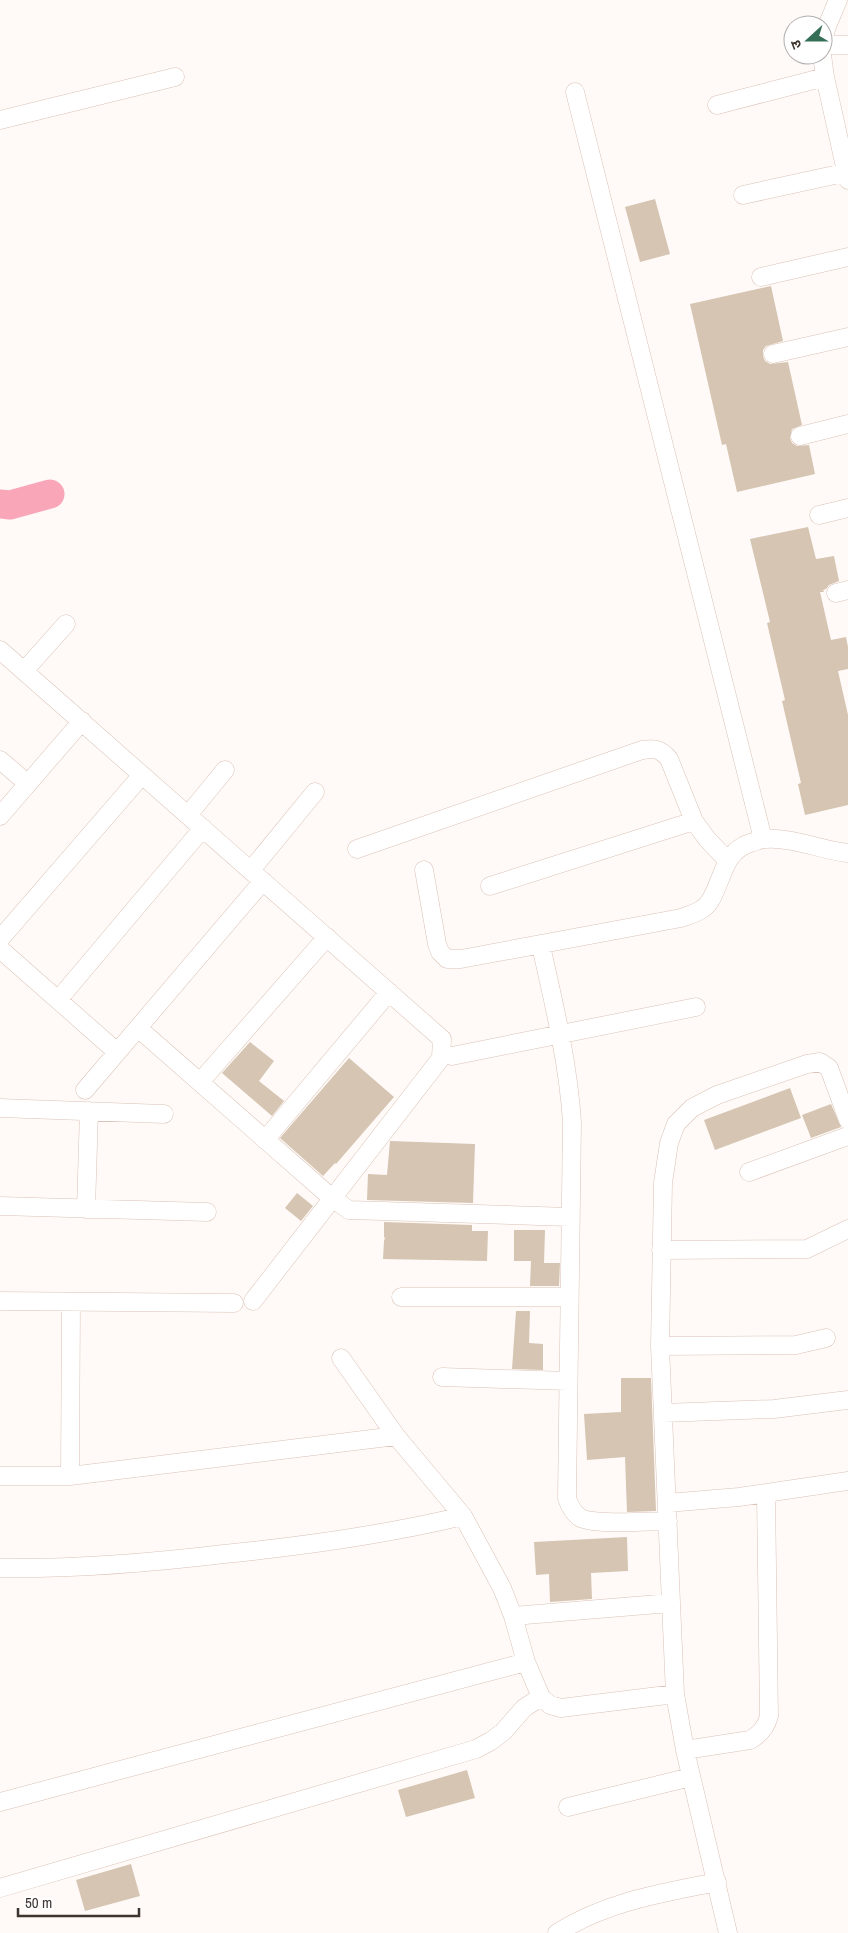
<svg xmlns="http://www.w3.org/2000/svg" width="848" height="1933" viewBox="0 0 848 1933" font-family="'Archivo Narrow','Noto Sans Devanagari',sans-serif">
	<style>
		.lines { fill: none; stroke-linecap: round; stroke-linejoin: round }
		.river { stroke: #faa6b9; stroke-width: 29 }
		.building { fill: #d5c5b2 }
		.minor-casing { stroke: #dac2b6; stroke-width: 19 }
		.minor { stroke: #fff; stroke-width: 18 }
	</style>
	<rect width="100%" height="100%" fill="#fffaf7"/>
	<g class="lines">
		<path class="river" d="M0,504L10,505L50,494"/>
	</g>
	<path class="building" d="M655,199L670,254L640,262L625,207Z
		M771,286L783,341L766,346L763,350V356L765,361L770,364L788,362L802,425L792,429L790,438L792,443L797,446L809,445L815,474L737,492L726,444L722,445L690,304Z
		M808,527L816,559L834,556L839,581L829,585L826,589L823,590L824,592H820L831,640L846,637L848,647V669L838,671L848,715V805L805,815L798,784L801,783L782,701L785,700L767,623L770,622L750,539Z
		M250,1042L274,1061L259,1081L284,1101L272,1116L222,1073Z
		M349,1058L394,1097L336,1164L335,1163L323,1176L280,1138Z
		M790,1088L801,1118L715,1150L704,1120Z
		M831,1104L841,1127L811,1138L802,1115Z
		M390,1141L475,1144L473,1203L367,1200L368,1174L387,1175Z
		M297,1193L313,1206L301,1221L285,1208Z
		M384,1222L472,1225V1231H488L487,1261L383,1259L384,1241L385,1238L384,1237Z
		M514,1230H545L544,1263H560L559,1286H530L531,1261H514Z
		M516,1311H530L529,1343L543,1344V1370L512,1369Z
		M621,1378H651L656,1511L627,1512L625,1457L587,1460L584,1414L621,1412Z
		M627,1537L628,1571L591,1573L592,1599L550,1602L549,1574L536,1575L534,1542Z
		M467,1770L475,1798L406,1817L398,1790Z
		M131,1864L140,1896L85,1911L76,1880Z"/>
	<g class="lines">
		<g class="minor-casing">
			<path id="minor" d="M823,40L827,26L838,0
				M823,45H848
				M822,55L825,77L848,180
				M575,92L763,839
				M717,105L825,77
				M0,120L175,77
				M743,195L848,172
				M761,277L848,257
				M773,354L848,337
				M800,436L848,424
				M819,515L848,508
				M836,593L848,590
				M0,650L442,1039L441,1058L253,1301
				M24,671L66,624
				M0,760L28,784
				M188,815L225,770
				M0,816L82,721
				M357,849L642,750C655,748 661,749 669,759L694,821L707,839L727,860
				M251,870L315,792
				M424,870L437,944L440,952L447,959H461L681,918C692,914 704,911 710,901C723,880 723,852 750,843C755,842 760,839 765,839C793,837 820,850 848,853
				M490,886L694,821
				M0,939L142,775
				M541,946C554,1004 568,1062 572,1122L567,1498C569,1505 573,1512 579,1517C593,1526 649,1521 668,1521
				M0,949L117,1052
				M58,1000L203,828
				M138,1028L333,1199L349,1210L570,1217
				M452,1056L696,1007
				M200,1082L327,937
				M85,1090L263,881
				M0,1108L164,1114
				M265,1140L389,992
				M749,1172L848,1136
				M0,1206L207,1212
				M86,1209L89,1111
				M661,1250L807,1249L848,1229
				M401,1297H569
				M0,1301L234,1303
				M660,1346L796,1345L826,1338
				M442,1377L568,1381
				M663,1413L774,1409L848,1400
				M0,1476H70L396,1436
				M70,1476L71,1302
				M667,1503L739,1497L848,1481
				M0,1568C75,1569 149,1563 224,1554C304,1546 384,1535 463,1516
				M671,1603L660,1346L663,1183L669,1143L676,1124L692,1108L717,1095L807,1064L820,1062L829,1068L848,1120
				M513,1616L671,1603L675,1694L685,1750L728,1933
				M526,1662L541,1697L550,1705L561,1708L675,1694
				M685,1750L750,1740C761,1734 766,1727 769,1716L766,1494
				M0,1802L526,1662L513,1616L502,1588L463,1516L396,1436L341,1358
				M568,1807L691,1777
				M0,1888L476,1749L491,1741L503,1732L524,1708L541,1697
				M557,1933C606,1902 661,1893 717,1882"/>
		</g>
		<use href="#minor" class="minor"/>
	</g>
	<g transform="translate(808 40) rotate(249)"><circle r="24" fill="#ffffff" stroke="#b1aeac"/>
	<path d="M0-4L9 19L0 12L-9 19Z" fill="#366f57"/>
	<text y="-8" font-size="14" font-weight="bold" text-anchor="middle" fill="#3d342f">उ</text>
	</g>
	<path d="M18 1908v8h121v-8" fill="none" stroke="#3d342f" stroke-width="2.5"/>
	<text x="25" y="1908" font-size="15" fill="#3d342f" stroke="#ffffff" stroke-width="4" paint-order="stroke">50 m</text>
</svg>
